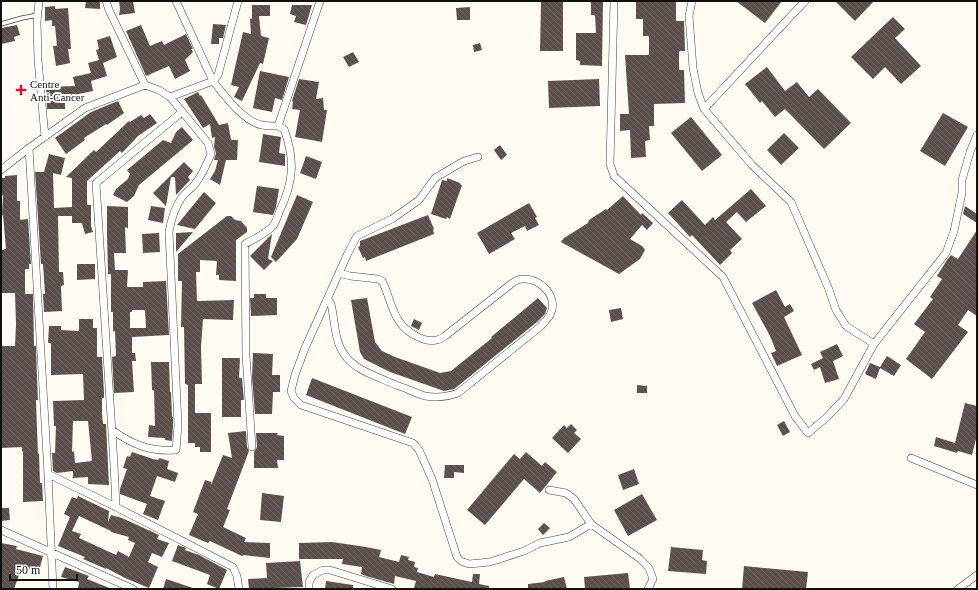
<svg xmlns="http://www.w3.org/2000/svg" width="978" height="590" viewBox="0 0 978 590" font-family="Georgia,serif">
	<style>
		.building { fill: url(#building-back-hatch); fill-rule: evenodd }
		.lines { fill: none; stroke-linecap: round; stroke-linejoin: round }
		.service-casing { stroke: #434343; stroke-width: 5 }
		.minor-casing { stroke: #434343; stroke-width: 8 }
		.service { stroke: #fff; stroke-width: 3.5 }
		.minor { stroke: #fff; stroke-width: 7 }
		.poi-dot { fill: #d11633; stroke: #fff; stroke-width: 1.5 }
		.labels { text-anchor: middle; stroke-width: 4; stroke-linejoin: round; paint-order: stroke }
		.poi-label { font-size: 11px; fill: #101010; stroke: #fff; text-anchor: start }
	</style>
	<defs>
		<pattern id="building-back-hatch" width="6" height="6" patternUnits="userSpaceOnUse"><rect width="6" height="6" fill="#5a4f4b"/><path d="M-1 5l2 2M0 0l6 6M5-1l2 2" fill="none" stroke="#6d6461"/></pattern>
	</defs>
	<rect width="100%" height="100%" fill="#fffbf3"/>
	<path class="building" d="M86,1H100V9L85,8Z
		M119,1H133L135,13L119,15L120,9Z
		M543,1H563V51H540L541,2Z
		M591,1H603L602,66L580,65V61L576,60V33H596L595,15H591Z
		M636,1H670V2H676V21H684L685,51H679V70H684L685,103L654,104V126H649L650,140L645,141L646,157L631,158L630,130L620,131V114H629L625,55H649V36H643V19H636Z
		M736,1H782L765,23Z
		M835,1H874L855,21Z
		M252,5H270V16H259L261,36L269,38L263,64L260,63L242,101L234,97L239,87L231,85L243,32L251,34L250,19H252Z
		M292,5H312L306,25L294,22L296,16L290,14Z
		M55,6V9L68,8L71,49H68L70,63L56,66L53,46H57L55,26H52V20L45,21V7Z
		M470,7V20H457L456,8Z
		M893,17L905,29L895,38L921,66L901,84L885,67L873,79L851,57Z
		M213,24L226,25L223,38H219V44H211Z
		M17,25L20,35L14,37L15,41L1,44V28Z
		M141,25L150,46L162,41L164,45L186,34L193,49H191L193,52L185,60L190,71L175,79L169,66L146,76L126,31Z
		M110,36L117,57L103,63L107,76L91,81L93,91L74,95V101L65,102V109H47L46,87L75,86L73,77L91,73L88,63L99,60L96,50L99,49L97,40Z
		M480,43L482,50L474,52L473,45Z
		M353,52L359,62L349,67L343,57Z
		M767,67L785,91L797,82L809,97L818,89L851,123L824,149L785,109L775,117L762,101L760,103L745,84Z
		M260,71L289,77L282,100L275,98L272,112L253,108Z
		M299,79L319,82L316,99L323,98L324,110H327L322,142L295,137L300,110L292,109L293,102L292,101Z
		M599,79L600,106L549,108L548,81Z
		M198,92L200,96L201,95L219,125L228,123L231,140H238L237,160H226L220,185L210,179L215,171L218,160H214L216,153L214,147L215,137L212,138L210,124L203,128L184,99Z
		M118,101L124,113L107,125L106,124L84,138L85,140L66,154L55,138L91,112Z
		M943,113L968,127L945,166L920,151Z
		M150,114L157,123L138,136L122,153L120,151L87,181V205H91V226L93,232L85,234L82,223H72V216H58L59,272H63L64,285L61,286L62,311L44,312L43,294H45L43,264H41L35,172H44L49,154L65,158L61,175L53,173L54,208L72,207V178L66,177L94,150L96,152L129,121L130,122L141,115L144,118Z
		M691,117L722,155L702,171L671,133Z
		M182,127L193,140L139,185L134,196L127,202L113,195L116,189L128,179L130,174L127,170L163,140L171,143L176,132Z
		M784,133L799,148L781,165L767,150Z
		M263,134L281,137L279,153L285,154V166L259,162Z
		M500,145L507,155L501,160L494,150Z
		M306,156L322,162L316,179L300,173Z
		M184,162L193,171L188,177L190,180L176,195L175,177H171L166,206L153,193Z
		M17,175V201H20V220L28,219L31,264H29V269H25V294H33L34,346H36L37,378L38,400H36L37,429L38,454H39L40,483H42L43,501L23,502V451H22V447L1,448V346H15L16,324L15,293H2L1,250L6,249L3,215H2L3,195H1V178H5V176Z
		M447,178L460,183V184L462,185L450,219L447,217L446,219L431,214L442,180L447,181Z
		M257,186L279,189L276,207L273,215L253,212Z
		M751,189L766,206L746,222L737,212L726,222L742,239L730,250L732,253L720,265L692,235L690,237L668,213L682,200L705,225L713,217L715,220Z
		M204,192L216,203L195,229L177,225Z
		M297,195L313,202L297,239L276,262L271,257Z
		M623,196L641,215L642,213L653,223L647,230L642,225L630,239L642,246L645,250L640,259L619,274L561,242L564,238L588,223L589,220L606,209L607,210Z
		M529,203L537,217L535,218L539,225L527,231L525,226L511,233L515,239L489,254L477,233Z
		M107,206L128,207V228L125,227L126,253H114L115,270H128L127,287H143V282L166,281L169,335L132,337V353H135L136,361H132L134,392L114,393L112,357L116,356L115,331H113V312H111V274H108L107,234ZM132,310H145L146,328H130V312H132Z
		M151,206L165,208L163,223L148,220Z
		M965,206L977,214V223L963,214Z
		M428,215L434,229L433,230L434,234L366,261L365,257L363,258L358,247L360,246V241Z
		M227,216H231L235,220L241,221L247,228V232L236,240V281L219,280V275H216L217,261L200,260V272H196L197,301L234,300L233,320L203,319L201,347L202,384H195V413H211V452H200V447H195V443H188V385L185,384L184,327H181L182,281H178V254Z
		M977,230V316L968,310L958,325L968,332L932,379L906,359L925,332L914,324L933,299L930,297L942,279L937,276L947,260L951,255L958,259Z
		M193,232L176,252V233Z
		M159,233L160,252L143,253L142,234Z
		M272,234L268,259L273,261L264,270L250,256Z
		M77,264H95V279L77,280Z
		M776,290L785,307L790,304L794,311L784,317L802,355L777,366L771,353L776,351L770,336L752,303Z
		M254,294H266V298H277V315L251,316L250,298H254Z
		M367,298L375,342L382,351L395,357L440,373L451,371L492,338L491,337L538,298L547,308L545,314L537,322L469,377L454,389L444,391L390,372L364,359L360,352L351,300Z
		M621,308L623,319L611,322L609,310Z
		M79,319H93V328H97V357H102L104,393V398H102V414L103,424H106L109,485L88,484V477L73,478V471L57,473L53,471L52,453H55L56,426H54L53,401L84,400L83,374L51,375V343H48L49,326H61V330L79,331ZM73,421H88L92,461L75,463L74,451L72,452Z
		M414,319L422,323L419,330L411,326Z
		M837,344L843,356L833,361L839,379L825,383L820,367L814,370L811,364L823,358L820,352Z
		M253,353L273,354L272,375H280V392H273L272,414H255L252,378Z
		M887,356L901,365L894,376L880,368L876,379L865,374L870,363L880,367Z
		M222,358H240L239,378H242L244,400H241V417H222Z
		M151,362H169L170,392H171L172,417H173V425L172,441L165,440V438L148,437L149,425L155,426L154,390H152Z
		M312,378L412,417L405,434L306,395Z
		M637,385L647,386V393H637Z
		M965,403L977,406V435L972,455L958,451L957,453L934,446L936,437L955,443Z
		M784,421L790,432L783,436L777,425Z
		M571,424L577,430L574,433L581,439L568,453L552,438L564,425L567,428Z
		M246,431L247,447L249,451L227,509L230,510L223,527L246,538L244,542L270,543V558L243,555L242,556L210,541L208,543L189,535L198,514L193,512L205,480L211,482V485L223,455L232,458L228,433Z
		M256,433H277V435L284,436V460H277L278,468H254V452L257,447Z
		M132,452L153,459L158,460L159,458L169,461L167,469L178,473L175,482L157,476L150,496L165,501L158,520L143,514L147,504L120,494V489L127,469L123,468L127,456L130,457Z
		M526,452L542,466L545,462L557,472L540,493L524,479L485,525L467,510L514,454L520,459Z
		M445,465H464V473L454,472V478H444Z
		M634,469L639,484L623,490L618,475Z
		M262,493L284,496L281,522L260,520Z
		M642,494L657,520L628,536L614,510Z
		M78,496L109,511L108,522L111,515L122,518L159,535L157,539L169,543L162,557L152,553L148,562L158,567L149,588L125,578L106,568V569L83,559L85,557L58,546L70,517L64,514L72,497L77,499ZM79,516L111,531V532L129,537L128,540L135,543L129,557L118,551L116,555L79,538L81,534L72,531Z
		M1,508H9L10,520L1,521Z
		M544,523L550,528L543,535L538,529Z
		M332,542L366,547L381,550L379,557L399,562L401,555L409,557L408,560L415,562L414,567L418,568L417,572L434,577L435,574L472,582L473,574H480L479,584L489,586V589H419L414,588L416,581L395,576L394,584L366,576L361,574L362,567L342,564L343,559H299V543Z
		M1,543L17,546L16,549L43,556L39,571L22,567L14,589H1Z
		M178,545L186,548L185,550L199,555L227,570L219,589L207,584L210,575L172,561Z
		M671,547L703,550L702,560L707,561L706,574L668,571Z
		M300,561L303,587L249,589L248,579L267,578L266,563Z
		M744,566L808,572L806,589H742Z
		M65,567L89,576L87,579L112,589H78L79,582L61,577Z
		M628,573L630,589H585L584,577Z
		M564,577L567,589H528V584L545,582V581Z
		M166,579L193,588V589H163Z
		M326,581L353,585V589H325Z"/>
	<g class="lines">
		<g class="service-casing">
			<path id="service" d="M1,24L22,18L38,15"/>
		</g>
		<g class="minor-casing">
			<path id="minor" d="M39,1L37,22L38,60L45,137
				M106,1L109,10L145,85L159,90L170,97L208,143L211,154C207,164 202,175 195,184C191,189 186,192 182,197C175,207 171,220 169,232L178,425L176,450C151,452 133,445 112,430
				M238,1L218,75L213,81C224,95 244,122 262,125C267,126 273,126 278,126
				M614,1L610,164L614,176L723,277L795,416L808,433L826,418L844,399L874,344
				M692,1L689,16L693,68L698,93L704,109L752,165L791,202L828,287L836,310L846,326L874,344L946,253L954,231L962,193V180L970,152L977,135
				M170,97L213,81L176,1
				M704,109L805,1
				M29,148L48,474L53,589
				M478,157L464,161L435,178L419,200L392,219L357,236L348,253L305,348L295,375L291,391L294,398L301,405L413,443L419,450L432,479L457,557L461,561L469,564L490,562L524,551L540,543L569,537L591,524
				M1,170L29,148L85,108L145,85
				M327,299L331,304C335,320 334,340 344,354C355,371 379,377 396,385C406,388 415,393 425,396C437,398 447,397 458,393L541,326C544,322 549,318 551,313C558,296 540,278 523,279C519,279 515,281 511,284L445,336C442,338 439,340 436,340C424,343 406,332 399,321C391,310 389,294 382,281L378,279L350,276L339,273
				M252,447L246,355L245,244C254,239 265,234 272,227C276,223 278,215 280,210C294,181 295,159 284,129L278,126L320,1
				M911,458L977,485
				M48,474L116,507L233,567L237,576L239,589
				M549,490L566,493L574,499L591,524L639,558L649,568L653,579L648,589
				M116,507L114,464L96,183L182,112
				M1,530L133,589
				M309,589V582L313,575L323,570H330L392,589
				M958,589L977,575"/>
		</g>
		<use href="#service" class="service"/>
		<use href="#minor" class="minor"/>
	</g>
	<path class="poi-dot" d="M19 84h4v4h4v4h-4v4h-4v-4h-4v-4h4z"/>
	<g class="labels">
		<g class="poi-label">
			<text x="30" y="88">Centre<tspan x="30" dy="13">Anti-Cancer</tspan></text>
		</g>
	</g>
	<rect width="978" height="590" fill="none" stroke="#101010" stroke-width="4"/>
	<path d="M10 574v6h67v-6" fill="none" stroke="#101010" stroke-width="2"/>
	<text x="16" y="574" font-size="12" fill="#101010" stroke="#ffffff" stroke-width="3" paint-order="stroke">50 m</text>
</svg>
